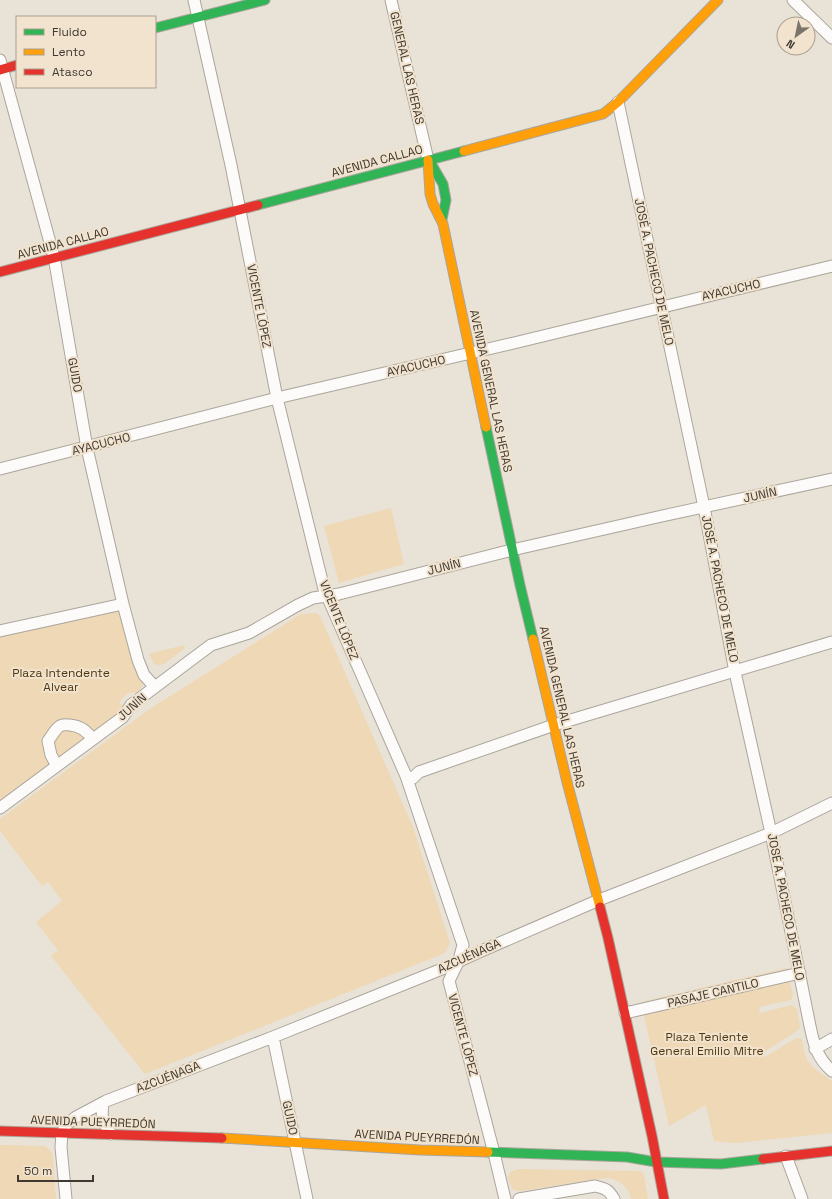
<svg xmlns="http://www.w3.org/2000/svg" width="832" height="1199" viewBox="0 0 832 1199" font-family="'Space Grotesk',sans-serif">
	<style>
		.green { fill: #eed8b5 }
		.lines { fill: none; stroke-linecap: round; stroke-linejoin: round }
		.street-casing { stroke: #aaa59c; stroke-width: 13 }
		.fast-casing { stroke: #aaa59c; stroke-width: 11 }
		.slow-casing { stroke: #aaa59c; stroke-width: 11 }
		.jam-casing { stroke: #aaa59c; stroke-width: 11 }
		.street { stroke: #fcfbf9; stroke-width: 11 }
		.fast { stroke: #30b455; stroke-width: 9 }
		.slow { stroke: #ff9f0a; stroke-width: 9 }
		.jam { stroke: #e5322d; stroke-width: 9 }
		.labels { text-anchor: middle; stroke-width: 4; stroke-linejoin: round; paint-order: stroke }
		.street-label { font-size: 12px; fill: #3f3931; stroke: #f1e3ce }
		.park-label { font-size: 12px; fill: #4e3810; stroke: #f1e3ce }
	</style>
	<rect width="100%" height="100%" fill="#e9e2d6"/>
	<path class="green" d="M391,508L404,564L339,583L324,526Z
		M120,605L144,681L141,688L138,691L132,693H128L119,702L127,711L0,808V631Z
		M316,613L320,616L413,827L450,943L445,953L145,1074L51,956L58,950L36,922L62,901L48,882L42,886L0,831V819L154,706L301,614Z
		M184,645L185,648L164,664L157,665L154,664L149,654Z
		M787,968L793,995L791,1000L759,1007L760,1013L792,1005L797,1009L800,1027L797,1031L762,1053L765,1057L796,1038L802,1039C803,1046 804,1054 808,1061C813,1069 824,1075 832,1081V1133L736,1143L714,1141L706,1105L669,1126L641,1002Z
		M0,1145L45,1146C50,1150 52,1152 53,1158L56,1199H0Z
		M517,1169L638,1171L643,1173L644,1175L648,1199H631C629,1186 617,1178 606,1178L521,1191C511,1191 510,1185 508,1177L511,1172Z"/>
	<g class="lines">
		<g class="street-casing">
			<path id="street" d="M194,0L231,165L277,398L324,589L406,776L463,945L459,960L449,981L494,1153L505,1199
				M391,0L428,160
				M793,0L832,38
				M0,60L54,257L87,448L123,604L138,660L144,675L155,687
				M618,102L704,507L735,672L771,833L810,1026C814,1045 817,1058 832,1071
				M0,469L277,398L518,342L832,266
				M0,631L123,604
				M57,766L51,755L48,741C52,736 55,729 60,726C63,724 66,725 70,725C81,726 86,731 93,739
				M406,776L413,778L419,772L554,725L832,642
				M0,808L123,717L131,705L211,645L249,633L298,605L313,598L339,594L512,550L662,516L832,479
				M625,1013L800,973
				M273,1037L307,1199
				M815,1049L832,1039
				M103,1103C101,1119 102,1121 111,1134
				M786,1156L802,1199
				M66,1199L61,1147L62,1133L66,1125L76,1117L106,1101L273,1037L442,969L479,952L599,900L771,833L832,803
				M519,1199L595,1186C606,1189 608,1189 614,1199"/>
		</g>
		<g class="fast-casing">
			<path id="fast" d="M155,28L265,0
				M429,160L443,184L446,200L442,219
				M258,205L464,151
				M486,427L520,585L533,639
				M488,1152L627,1157L656,1162L721,1164L763,1159"/>
		</g>
		<g class="slow-casing">
			<path id="slow" d="M464,151L603,114L618,102L718,0
				M428,160L430,194L433,204L443,224L486,427
				M533,639L567,782L600,907
				M222,1138L420,1150L488,1152"/>
		</g>
		<g class="jam-casing">
			<path id="jam" d="M0,70L17,65
				M0,272L258,205
				M600,907L608,938L652,1136L664,1199
				M0,1131L222,1138
				M763,1159L832,1151"/>
		</g>
		<use href="#street" class="street"/>
		<use href="#fast" class="fast"/>
		<use href="#slow" class="slow"/>
		<use href="#jam" class="jam"/>
	</g>
	<g class="labels">
		<g class="street-label">
			<text transform="translate(407 68) rotate(77)" y="4">GENERAL LAS HERAS</text>
			<text transform="translate(377 161) rotate(-15)" y="4">AVENIDA CALLAO</text>
			<text transform="translate(63 243) rotate(-15)" y="4">AVENIDA CALLAO</text>
			<text transform="translate(654 272) rotate(78)" y="4">JOSÉ A. PACHECO DE MELO</text>
			<text transform="translate(731 290) rotate(-13)" y="4">AYACUCHO</text>
			<text transform="translate(259 306) rotate(79)" y="4">VICENTE LÓPEZ</text>
			<text transform="translate(416 366) rotate(-13)" y="4">AYACUCHO</text>
			<text transform="translate(75 375) rotate(80)" y="4">GUIDO</text>
			<text transform="translate(491 391) rotate(78)" y="4">AVENIDA GENERAL LAS HERAS</text>
			<text transform="translate(101 444) rotate(-14)" y="4">AYACUCHO</text>
			<text transform="translate(760 495) rotate(-12)" y="4">JUNÍN</text>
			<text transform="translate(444 567) rotate(-14)" y="4">JUNÍN</text>
			<text transform="translate(720 589) rotate(79)" y="4">JOSÉ A. PACHECO DE MELO</text>
			<text transform="translate(339 620) rotate(68)" y="4">VICENTE LÓPEZ</text>
			<text transform="translate(132 707) rotate(-42)" y="4">JUNÍN</text>
			<text transform="translate(562 707) rotate(77)" y="4">AVENIDA GENERAL LAS HERAS</text>
			<text transform="translate(786 907) rotate(79)" y="4">JOSÉ A. PACHECO DE MELO</text>
			<text transform="translate(469 956) rotate(-24)" y="4">AZCUÉNAGA</text>
			<text transform="translate(713 993) rotate(-13)" y="4">PASAJE CANTILO</text>
			<text transform="translate(463 1035) rotate(75)" y="4">VICENTE LÓPEZ</text>
			<text transform="translate(168 1077) rotate(-21)" y="4">AZCUÉNAGA</text>
			<text transform="translate(290 1118) rotate(78)" y="4">GUIDO</text>
			<text transform="translate(93 1122) rotate(2)" y="4">AVENIDA PUEYRREDÓN</text>
			<text transform="translate(417 1137) rotate(3)" y="4">AVENIDA PUEYRREDÓN</text>
		</g>
		<g class="park-label">
			<text x="61" y="677">Plaza Intendente<tspan x="61" dy="14">Alvear</tspan></text>
			<text x="707" y="1041">Plaza Teniente<tspan x="707" dy="14">General Emilio Mitre</tspan></text>
		</g>
	</g>
	<rect x="16" y="16" width="140" height="72" fill="#f1e3ce" stroke="#aa9f8f"/>
	<rect x="24" y="29" width="20" height="6" fill="#30b455" stroke="#aa9f8f"/>
	<text x="52" y="36" font-size="12" fill="#3f3931">Fluido</text>
	<rect x="24" y="49" width="20" height="6" fill="#ff9f0a" stroke="#aa9f8f"/>
	<text x="52" y="56" font-size="12" fill="#3f3931">Lento</text>
	<rect x="24" y="69" width="20" height="6" fill="#e5322d" stroke="#aa9f8f"/>
	<text x="52" y="76" font-size="12" fill="#3f3931">Atasco</text>
	<g transform="translate(796 36) rotate(213)"><circle r="19" fill="#f1e3ce" stroke="#aa9f8f"/>
	<path d="M0-3L7 15L0 10L-7 15Z" fill="#7a746b"/>
	<text y="-6" font-size="11" font-weight="bold" text-anchor="middle" fill="#3f3931">N</text>
	</g>
	<path d="M18 1175v6h75v-6" fill="none" stroke="#3f3931" stroke-width="2"/>
	<text x="24" y="1175" font-size="12" fill="#3f3931" stroke="#f1e3ce" stroke-width="3" paint-order="stroke">50 m</text>
</svg>
